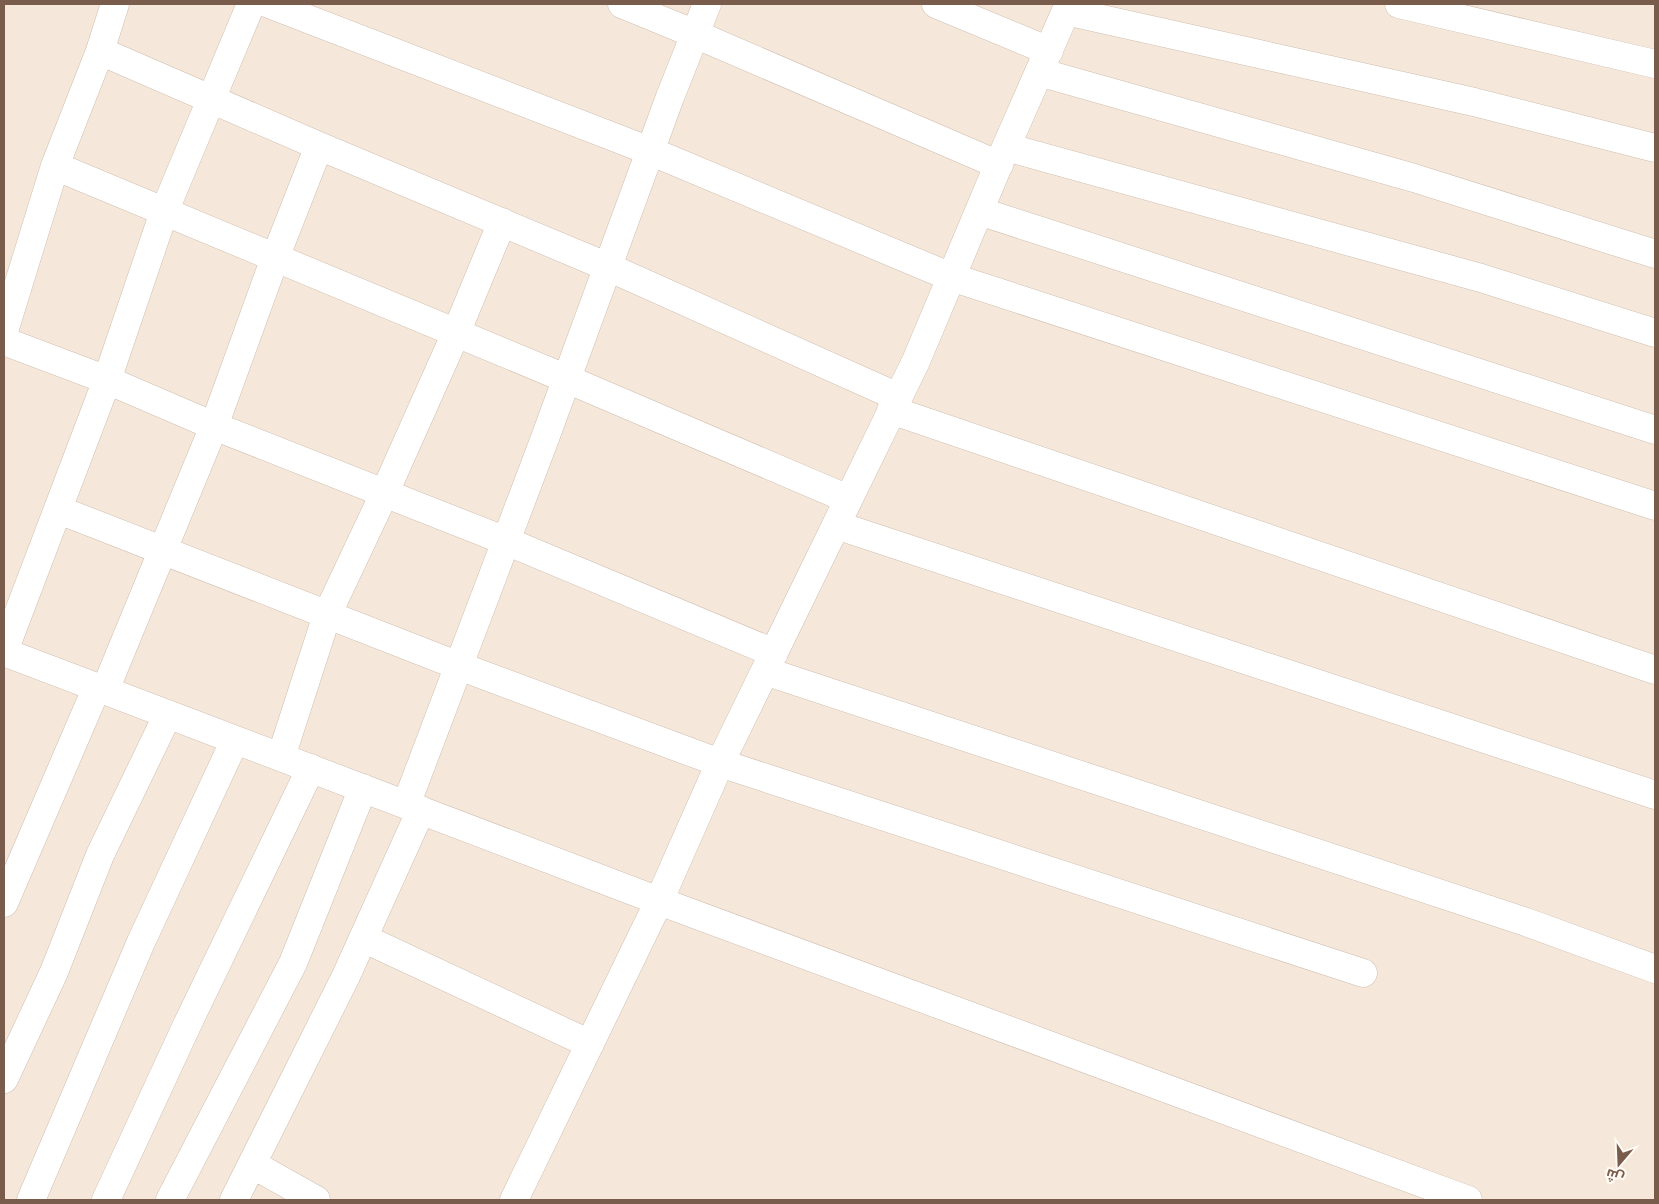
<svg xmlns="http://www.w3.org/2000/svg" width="1659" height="1204" viewBox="0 0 1659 1204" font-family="Ubuntu,Cairo,sans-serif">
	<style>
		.residential { fill: #f5e8da }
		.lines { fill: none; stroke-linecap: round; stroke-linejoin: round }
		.minor-casing { stroke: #d1beb0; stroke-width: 29 }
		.minor { stroke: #fff; stroke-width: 28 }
	</style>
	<rect width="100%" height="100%" fill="#fdf6ec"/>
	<path class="residential" d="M4,4H1655V1200H4Z"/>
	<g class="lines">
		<g class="minor-casing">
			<path id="minor" d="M269,4L650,151L951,277L1655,506
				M622,4L695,34L999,165
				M936,4L1049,51
				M1399,4L1655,64
				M1066,11L1474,102L1655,148
				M100,51L319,146L608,267L898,397
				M1039,72L1414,178L1655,254
				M1006,147L1481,278L1655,333
				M55,166L567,379L848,499
				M979,211L1655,430
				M4,331L55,166L100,51L115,4
				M4,341L107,380L214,426L506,541L774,653
				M891,410L1655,670
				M59,510L459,666L720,763L1363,973
				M836,525L1655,795
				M4,651L107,380L164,212L251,4
				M4,652L659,901L1468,1200
				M765,671L1526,922L1655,969
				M105,690L214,426L275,258L319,146
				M281,757L327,615L385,492L456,333L502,222
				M406,805L545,438L670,97L707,4
				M4,903L97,687
				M363,938L590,1044
				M4,1079L54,972L100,855L168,714
				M252,1164L316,1200
				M31,1200L141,942L235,740
				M106,1200L187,1025L311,768
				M170,1200L293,963L363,788
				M234,1200L346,976L421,810
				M514,1200L659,901L720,763L916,361L1006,147L1069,4"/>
		</g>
		<use href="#minor" class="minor"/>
	</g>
	<rect width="1659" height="1204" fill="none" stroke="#7a5c4d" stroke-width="10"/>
	<g transform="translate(1619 1164) rotate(199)" stroke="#fffaf3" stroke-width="4" paint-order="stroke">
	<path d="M0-4L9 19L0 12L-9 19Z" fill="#7a5c4d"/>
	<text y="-8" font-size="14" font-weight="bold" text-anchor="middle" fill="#7a5c4d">ش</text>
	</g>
</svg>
